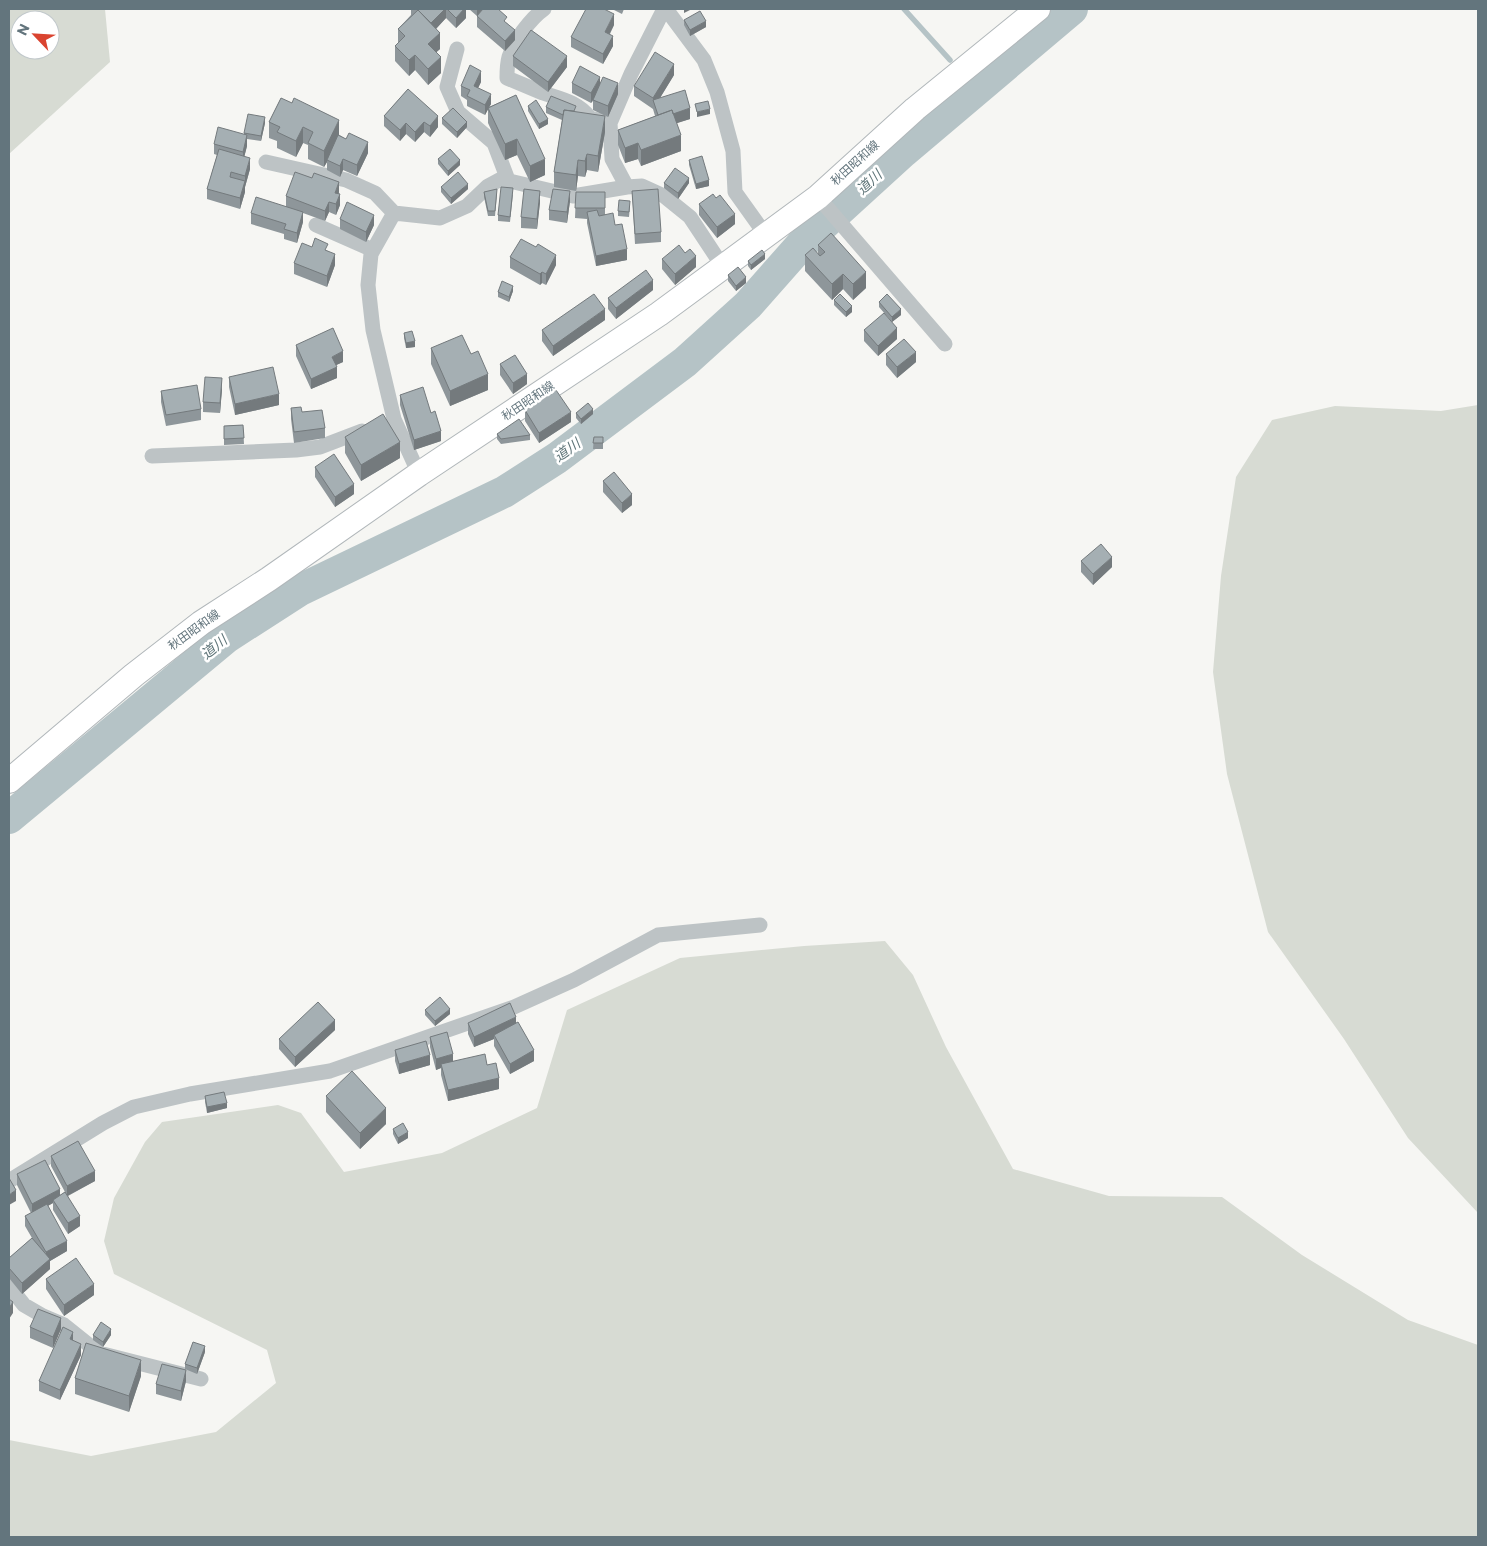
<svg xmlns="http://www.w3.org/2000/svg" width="1487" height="1546" viewBox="0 0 1487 1546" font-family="Commissioner,'Noto Sans JP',sans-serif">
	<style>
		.green { fill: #d7dbd3; fill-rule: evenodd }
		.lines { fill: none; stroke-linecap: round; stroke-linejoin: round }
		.stream { stroke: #b5c3c6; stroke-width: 5.5 }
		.river { stroke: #b5c3c6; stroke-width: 32 }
		.primary-casing { stroke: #b1b7ba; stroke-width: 26 }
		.minor { stroke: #bdc3c5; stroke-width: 15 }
		.primary { stroke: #fff; stroke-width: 24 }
		.wall { fill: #8e969a }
		.shaded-wall { fill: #747a7d }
		.building { fill: #a5afb3; stroke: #747a7d }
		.labels { text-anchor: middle; stroke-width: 5; stroke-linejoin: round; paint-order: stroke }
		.street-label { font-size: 12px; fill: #63757d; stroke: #fff }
		.water-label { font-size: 14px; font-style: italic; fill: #5e7478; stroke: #fff }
	</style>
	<rect width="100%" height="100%" fill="#f6f6f3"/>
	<path class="green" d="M9,9H105L110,62L9,154ZM20,20H50V50H20Z
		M1478,405V1213L1408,1138L1344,1039L1268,932L1227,774L1213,672L1221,576L1236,477L1272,420L1335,406L1441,411Z
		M885,941L913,975L946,1047L1013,1169L1109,1196L1222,1197L1302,1255L1408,1320L1478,1345V1537H9V1440L91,1456L216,1432L276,1383L267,1350L114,1274L104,1241L114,1198L145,1142L162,1122L278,1105L301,1113L344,1172L442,1153L537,1108L567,1010L680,958L804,946Z"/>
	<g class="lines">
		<path class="stream" d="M904,9L950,60
			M969,86L974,93"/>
		<path class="river" d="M9,818L227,637L300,590L504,492L557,458L685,362L748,305L801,245L903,152L1072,9"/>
		<g class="primary-casing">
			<path id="primary" d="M9,781L134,675L201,623L269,579L419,474L659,314L818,197L915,109L1038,9"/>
		</g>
		<path class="minor" d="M544,9C530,19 514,41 509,57C507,64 507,71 507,78C519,83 531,88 543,93C561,99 578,102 590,118L610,123
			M666,9L704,60L717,92L733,151L735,192L765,234
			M457,49L447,87L458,112L494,143L508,180
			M266,162L346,180L375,193L394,213
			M627,187L612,159L610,123L631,74L664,9
			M818,197L945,344
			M316,225L373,250
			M152,456L296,450L320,447L362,431
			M419,474L394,419L373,330L368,285L371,254L394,213L440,218L467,206L488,186L501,179L573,196L627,187L642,186L664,196L690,217L723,267
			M9,1181L103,1123L134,1107L190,1094L330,1071L514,1007L574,980L658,935L760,925
			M9,1286L24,1305L43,1316L64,1325L99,1353L201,1379"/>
		<use href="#primary" class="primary"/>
	</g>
	<path class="wall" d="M411,9H466V18L456,28L446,18L436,29L440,49L436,52L441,73L428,85L415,70L409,76L395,61V46L398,43V29L411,15Z
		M469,9H483L477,16Z
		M612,9H624L622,14Z
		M477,16L507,23L515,40L505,51L477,27Z
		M684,20L706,27L690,36L684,25Z
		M614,25L610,34L613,46L603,64L571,47V37Z
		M513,56L567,67L548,92L513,66Z
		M674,75L660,98L690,119L676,123L681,151L641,166L638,159L625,163L618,145V130L655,116L653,109L634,96V86Z
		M481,82L478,88L491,104L489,107L516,95L545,175L530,182L517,155L505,160L488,123V109L485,115L467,106V100L461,96V86Z
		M572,83L618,94L608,117L593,110V101L591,103L572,93Z
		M408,89L438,127L430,137L424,132L415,142L406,134L400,141L384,126V116Z
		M281,98L368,153L357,176L343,170L340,177L327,170V162L324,167L308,159V145L303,143L296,157L277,148V141L269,138V122Z
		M528,106L548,124L539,129L528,111Z
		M546,107L576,112L605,132L598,172L587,170L585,177L578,176L576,191L554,187V172L562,120L546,113Z
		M442,118L467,127L457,138L442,124Z
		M265,123L261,141L247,139V146L244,157L250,169L245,187V192L240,209L207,199V189L217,155L214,154V144L244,134V133Z
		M438,159L460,165L448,176L438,164Z
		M689,160L709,186L696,189L689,165Z
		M664,183H689L678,199L664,188Z
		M441,187L468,189L451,204L441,192Z
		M632,191L661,232V242L635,244Z
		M339,192L340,205L336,215L329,212L325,221L303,213V222L297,243L284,239V234L251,224V213L286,206V196Z
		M484,192L497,194L495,216H488L484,197Z
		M576,192H605V215L615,225L627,260L596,266L587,223V219L575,218Z
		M513,194L510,222L498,221V215Z
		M716,198L735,224L717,238L699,215V204Z
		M570,201L567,223L549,220V210Z
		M540,202L537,229L521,228V217Z
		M630,206L629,217L618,216V211Z
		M340,219L374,225L366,242L340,229Z
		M818,245L866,288L853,300L843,289L832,300L805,271V255L818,254Z
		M312,247L328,251L335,265L327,287L294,274V263Z
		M536,247L556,265L546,285L542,283L540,285L510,268V257Z
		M662,259L696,267L675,285L662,269Z
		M765,259L751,270L748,266V261Z
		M728,275L746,283L736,291L728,281Z
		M653,290L616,319L608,309V298Z
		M513,291L509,302L498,297V292Z
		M834,300L852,312L846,317L834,305Z
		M879,302L901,315L892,322L879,307Z
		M605,320L553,356L542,341V330Z
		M864,330L897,339L878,356L864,341Z
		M404,333L415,347L406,348L404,338Z
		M296,345L343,362L336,365L337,378L311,389L296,356Z
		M431,348L471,354L488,390L450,406L431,364Z
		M886,354L916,362L897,378L886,365Z
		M500,364L527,384L513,394L500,375Z
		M229,377L279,405L235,415L229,387Z
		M222,389L220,413L203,412V402Z
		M161,391L201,409V420L166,426L161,402Z
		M400,395L431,413L441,441L414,450L400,405Z
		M291,408L302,412L325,428V438L294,443L291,419Z
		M525,410L571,422L539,443L525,421Z
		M576,413L593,414L581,424L576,418Z
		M243,425L244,444L224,445V426Z
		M497,434L530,435V440L501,444L497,439Z
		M345,437L400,458L361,481L345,453Z
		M594,437H603V449H593Z
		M315,467L354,494L335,507L315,477Z
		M603,481L632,505L622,513L603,492Z
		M1081,561L1112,567L1093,585L1081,572Z
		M425,1010L450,1014L435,1026L425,1015Z
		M516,1022L534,1061L510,1074L494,1046V1039L474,1047L468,1034V1023Z
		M335,1030L295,1067L279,1049V1039Z
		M430,1037L453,1061L487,1065L499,1089L448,1101L441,1075V1068L436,1070L430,1047Z
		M395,1050L430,1065L399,1074L395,1061Z
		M205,1096L227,1108L207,1113L205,1102Z
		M326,1096L386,1124L360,1149L326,1112Z
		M393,1129L408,1138L398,1144L393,1134Z
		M51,1156L95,1181L68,1196L80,1226L68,1234L53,1210V1203L48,1206L67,1251L50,1261V1269L22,1294L9,1278V1258L32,1238L25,1226V1216L31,1213L17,1185V1174L60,1195L65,1192L51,1166Z
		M46,1279L94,1295L64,1316L46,1289Z
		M30,1327L61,1329L53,1348L30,1338Z
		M93,1335H111L103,1347L93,1340Z
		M73,1341L81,1355L60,1400L39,1391V1381Z
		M205,1352L197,1374L185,1369V1364Z
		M141,1376L129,1412L75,1394V1378Z
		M186,1381L181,1401L156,1394V1384Z"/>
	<path class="shaded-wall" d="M445,9H446V18L431,34V23Z
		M464,9H466V18L456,28V18Z
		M477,9H483L477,16Z
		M684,9H692L684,13Z
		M614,14V25L605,42V32Z
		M706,21V27L690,36V30Z
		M515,30V40L505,51V41Z
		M440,33V49L428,60V44Z
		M613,36V46L603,64V54Z
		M415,55V70L409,76V60Z
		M567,56V67L548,92V82Z
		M441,57V73L428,85V69Z
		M674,64V75L655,106L653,100V109V98Z
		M481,71V82L474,96V86Z
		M600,77V87L591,103V93Z
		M618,83V94L608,117V106Z
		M491,94V104L485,115V105Z
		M690,108V119L659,129V118Z
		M710,109V114L697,117V112Z
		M438,116V127L430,137V126Z
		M605,116V132L598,172V156Z
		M265,117V123L261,141V136Z
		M548,119V124L539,129V124Z
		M339,120V135L327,160V162L324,167V151Z
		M424,122V132L415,142V132Z
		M467,122V127L457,138V132Z
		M406,123V134L400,141V130Z
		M303,127V143L296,157V141Z
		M247,135V146L243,162V152Z
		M681,135V151L641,166V150Z
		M517,139V155L505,160V144Z
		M368,142V153L357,176V165Z
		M638,143V159L625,163V148Z
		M587,154V170L585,177V161Z
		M250,158V169L245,187V192L240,209V198L245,181V176Z
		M343,159V170L340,177V166Z
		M545,159V175L530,182V166Z
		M460,160V165L448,176V171Z
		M578,160V176L576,191V175Z
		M689,178V183L678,199V193Z
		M709,180V186L696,189V184Z
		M339,182V192L335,203V193Z
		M468,184V189L451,204V198Z
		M540,191V202L537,229V219Z
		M570,191V201L567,223V212Z
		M340,194V205L336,215V204Z
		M329,202V212L325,221V211Z
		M303,212V222L297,243V233Z
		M735,214V224L717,238V227Z
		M374,215V225L366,242V232Z
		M627,249V260L596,266V256Z
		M335,254V265L327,287V276Z
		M765,254V259L751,270V265Z
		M556,255V265L546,285V274Z
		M696,256V267L675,285V274Z
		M542,272V283L540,285V274Z
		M866,272V288L853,300V284Z
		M843,274V289L832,300V284Z
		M746,277V283L736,291V286Z
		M653,280V290L616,319V308Z
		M513,286V291L509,302V297Z
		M852,306V312L846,317V312Z
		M605,309V320L553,356V346Z
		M901,309V315L892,322V317Z
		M897,328V339L878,356V346Z
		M415,341V347L406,348V343Z
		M343,351V362L332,367V357Z
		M916,352V362L897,378V367Z
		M337,367V378L311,389V379Z
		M488,374V390L450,406V391Z
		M527,374V384L513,394V383Z
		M222,378V389L220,413V403Z
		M279,394V405L235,415V404Z
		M593,409V414L581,424V419Z
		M571,412V422L539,443V433Z
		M441,431V441L414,450V440Z
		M400,442V458L361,481V465Z
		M354,484V494L335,507V497Z
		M632,494V505L622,513V503Z
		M1112,557V567L1093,585V574Z
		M450,1009V1014L435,1026V1021Z
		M516,1017V1028L494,1035V1039L474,1047V1037Z
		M335,1020V1030L295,1067V1057Z
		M534,1050V1061L510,1074V1064Z
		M453,1054V1065L441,1064V1068L436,1070V1059Z
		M430,1055V1065L399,1074V1064Z
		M499,1078V1089L448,1101V1090Z
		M227,1103V1108L207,1113V1107Z
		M386,1108V1124L360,1149V1133Z
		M408,1132V1138L398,1144V1138Z
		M95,1171V1181L67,1196V1186Z
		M60,1189V1200H53V1203L32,1214V1204Z
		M16,1190V1201L9,1205V1195Z
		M80,1216V1226L68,1234V1223Z
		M67,1241V1251L50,1261V1269L22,1294V1283L46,1262V1252Z
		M94,1284V1295L64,1316V1305Z
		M13,1302V1313L9,1319V1308Z
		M61,1318V1329L53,1348V1337Z
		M111,1329V1335L103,1347V1342Z
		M73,1332V1342L70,1339Z
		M81,1344V1355L60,1400V1390Z
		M205,1346V1352L197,1374V1368Z
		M141,1360V1376L129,1412V1396Z
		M186,1370V1381L181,1401V1391Z"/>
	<path class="building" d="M415,9H445L431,23L418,10Z
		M447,9H464L456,18Z
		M483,9H498L507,17L504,21L515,30L505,41L477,16Z
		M586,9H604L614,14L605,32L613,36L603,54L571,37Z
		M418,10L440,33L428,44L441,57L428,69L415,55L409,60L395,46L405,36L398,29Z
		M700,11L706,21L690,30L684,20Z
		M531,30L567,56L548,82L513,56Z
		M655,52L674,64L653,98L634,86Z
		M470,65L481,71L474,86L491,94L485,105L467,96L470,90L461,86Z
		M580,66L600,77L591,93L572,83Z
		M603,77L618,83L608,106L593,100Z
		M408,89L438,116L430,126L424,122L415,132L406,123L400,130L384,116Z
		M685,90L690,108L673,114L672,110L658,115L653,100Z
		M516,95L545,159L530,166L517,139L505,144L488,108Z
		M551,96L576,106L574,111L564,110L563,115L546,107Z
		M281,98L292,103L294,98L339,120L324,151L308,143L313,132L303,127L296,141L277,132L280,127L269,122Z
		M536,100L548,119L539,124L528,106Z
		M708,101L710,109L697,112L695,104Z
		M453,108L467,122L457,132L442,118Z
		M564,110L605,116L598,156L587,154L585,161L578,160L576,175L554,172Z
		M672,110L681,135L641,150L638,143L625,148L618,130Z
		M248,114L265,117L261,136L244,133Z
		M218,127L247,135L243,152L214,144Z
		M349,133L368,142L357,165L343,159L340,166L327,160L338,135L346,139Z
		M219,149L250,158L245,176L231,172L230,177L245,181L240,198L207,189Z
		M450,149L460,160L448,171L438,159Z
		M702,156L709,180L696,184L689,160Z
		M675,168L689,178L678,193L664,183Z
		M295,172L312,178L314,173L339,182L335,193L340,194L336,204L329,202L325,211L286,196Z
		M458,172L468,184L451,198L441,187Z
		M501,187L513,188L510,217L498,215Z
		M497,189L495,211H488L484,192Z
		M524,189L540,191L537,219L521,217Z
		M553,189L570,191L567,212L549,210Z
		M658,189L661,232L635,234L632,191Z
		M576,192H605V208H575Z
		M713,194L716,198L720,195L735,214L717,227L699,204Z
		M256,197L303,212L297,233L284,229L286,224L251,213Z
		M619,200L630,201L629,212L618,211Z
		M347,202L374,215L366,232L340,219Z
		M597,210L599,216L613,213L615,225L622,224L627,249L596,256L587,212Z
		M831,233L866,272L853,284L843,274L832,284L805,255L813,248L820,256L825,252L818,245Z
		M315,238L328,244L325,250L335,254L327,276L294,263L302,243L312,247Z
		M521,239L536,247L538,244L556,255L546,274L542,272L540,274L510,257Z
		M679,245L685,253L690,249L696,256L675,274L662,259Z
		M762,250L765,254L751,265L748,261Z
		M738,267L746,277L736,286L728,275Z
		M646,270L653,280L616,308L608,298Z
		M502,281L513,286L509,297L498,292Z
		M594,294L605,309L553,346L542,330Z
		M840,294L852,306L846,312L834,300Z
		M887,294L901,309L892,317L879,302Z
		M884,313L897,328L878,346L864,330Z
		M333,328L343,351L332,357L337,367L311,379L296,345Z
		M412,331L415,341L406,343L404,333Z
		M462,335L471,354L478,351L488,374L450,391L431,348Z
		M904,339L916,352L897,367L886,354Z
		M515,355L527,374L513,383L500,364Z
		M273,367L279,394L235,404L229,377Z
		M205,377L222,378L220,403L203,402Z
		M197,385L201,409L166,415L161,391Z
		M423,387L431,413L435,411L441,431L414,440L400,395Z
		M556,390L571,412L539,433L525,410Z
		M588,403L593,409L581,419L576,413Z
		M301,407L302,412L322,410L325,428L294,432L291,408Z
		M383,414L400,442L361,465L345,437Z
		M519,419L530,435L501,439L497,434Z
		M243,425L244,438L224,439V426Z
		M594,437H603V443H593Z
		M334,454L354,484L335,497L315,467Z
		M614,472L632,494L622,503L603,481Z
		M1101,544L1112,557L1093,574L1081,561Z
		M440,997L450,1009L435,1021L425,1010Z
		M318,1002L335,1020L295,1057L279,1039Z
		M510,1003L516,1017L474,1037L468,1023Z
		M518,1022L534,1050L510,1064L494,1035Z
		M447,1032L453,1054L436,1059L430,1037Z
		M426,1041L430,1055L399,1064L395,1050Z
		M485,1054L487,1065L496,1063L499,1078L448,1090L441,1064Z
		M352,1071L386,1108L360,1133L326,1096Z
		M224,1092L227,1103L207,1107L205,1096Z
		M403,1123L408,1132L398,1138L393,1129Z
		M78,1141L95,1171L67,1186L51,1156Z
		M45,1160L60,1189L32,1204L17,1174Z
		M9,1178L16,1190L9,1195Z
		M65,1192L80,1216L68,1223L53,1200Z
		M47,1204L67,1241L46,1252L25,1216Z
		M32,1238L50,1259L22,1283L9,1268V1258Z
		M76,1258L94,1284L64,1305L46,1279Z
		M9,1299L13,1302L9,1308Z
		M38,1309L61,1318L53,1337L30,1327Z
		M101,1322L111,1329L103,1342L93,1335Z
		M63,1327L73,1332L70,1339L81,1344L60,1390L39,1381Z
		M193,1342L205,1346L197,1368L185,1364Z
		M86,1343L141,1360L129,1396L75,1378Z
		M162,1364L186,1370L181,1391L156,1384Z"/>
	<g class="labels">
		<g class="street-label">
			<text transform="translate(855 163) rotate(-42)" y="4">秋田昭和線</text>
			<text transform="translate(528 401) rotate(-34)" y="4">秋田昭和線</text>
			<text transform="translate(194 630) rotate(-36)" y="4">秋田昭和線</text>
		</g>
		<g class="water-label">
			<text transform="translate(869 182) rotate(-43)" y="5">道川</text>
			<text transform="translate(567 450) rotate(-36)" y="5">道川</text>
			<text transform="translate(214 647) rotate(-39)" y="5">道川</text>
		</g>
	</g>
	<rect width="1487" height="1546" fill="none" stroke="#63757d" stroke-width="20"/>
	<g transform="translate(35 35) rotate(295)"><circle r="24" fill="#ffffff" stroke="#c1c8cb"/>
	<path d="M0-4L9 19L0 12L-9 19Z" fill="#da4430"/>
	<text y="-8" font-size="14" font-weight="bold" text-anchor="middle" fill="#63757d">N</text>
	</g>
</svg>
